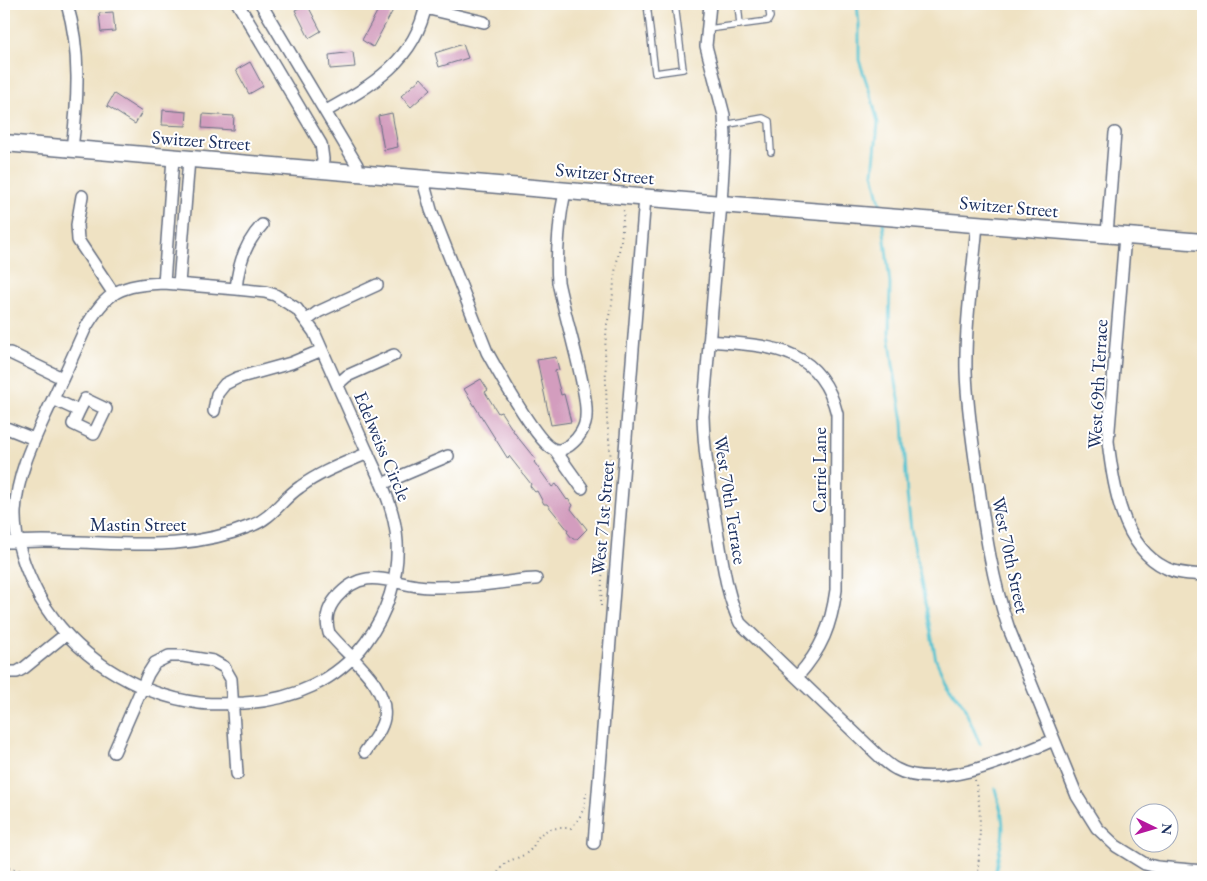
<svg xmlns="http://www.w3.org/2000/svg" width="1207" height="881" viewBox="0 0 1207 881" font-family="'EB Garamond',serif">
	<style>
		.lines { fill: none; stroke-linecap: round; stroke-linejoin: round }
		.stream { stroke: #57c3d1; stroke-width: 3 }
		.building { fill: #d39dbe }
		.lane-casing { stroke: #656e81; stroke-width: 8 }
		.street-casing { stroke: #656e81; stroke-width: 14 }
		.secondary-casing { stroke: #656e81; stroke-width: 19 }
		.path { stroke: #656e81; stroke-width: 2; stroke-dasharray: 1 4; stroke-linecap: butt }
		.lane { stroke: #fff; stroke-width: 5.5 }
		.street { stroke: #fff; stroke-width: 11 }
		.secondary { stroke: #fff; stroke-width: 16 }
		.labels { text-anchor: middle; stroke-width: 4; stroke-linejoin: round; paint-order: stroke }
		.street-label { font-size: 19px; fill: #1b2f5e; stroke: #fff }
	</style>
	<rect width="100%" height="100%" fill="#fff"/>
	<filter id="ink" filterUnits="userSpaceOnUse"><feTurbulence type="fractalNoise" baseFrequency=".02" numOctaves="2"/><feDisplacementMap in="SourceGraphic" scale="10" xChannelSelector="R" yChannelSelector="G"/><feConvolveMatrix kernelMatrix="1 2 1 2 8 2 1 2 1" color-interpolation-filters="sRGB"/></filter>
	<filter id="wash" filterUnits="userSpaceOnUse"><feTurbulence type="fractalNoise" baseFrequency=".0096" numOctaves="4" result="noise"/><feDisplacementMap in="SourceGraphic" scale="20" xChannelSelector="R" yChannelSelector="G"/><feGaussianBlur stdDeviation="1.12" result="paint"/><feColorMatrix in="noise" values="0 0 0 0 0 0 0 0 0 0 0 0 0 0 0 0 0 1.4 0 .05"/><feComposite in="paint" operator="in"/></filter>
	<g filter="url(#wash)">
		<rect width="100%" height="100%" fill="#efe2c3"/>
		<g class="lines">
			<path class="stream" d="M857,4L859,25V60L872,99L878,123L873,173L882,211
				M883,222L890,284L889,332L893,365L903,421L907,494L911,529L936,660L945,680L963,705L980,744
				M995,789C1000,806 1005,821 1002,839C1000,852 995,864 996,877"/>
		</g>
		<g id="blocks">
			<path class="building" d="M307,4L321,31L309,38L295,10Z
				M380,4H394L392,12L373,47L362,40L378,10Z
				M113,12L115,31L101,32L99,13Z
				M463,44L468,58L439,67L435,53Z
				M353,52L355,67L330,69L329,55Z
				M250,62L263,86L249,94L236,70Z
				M421,78L431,89L411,107L401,96Z
				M114,94L142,112L135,124L107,106Z
				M163,110L187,112L186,126L162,125Z
				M392,113L398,147L384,150L378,116Z
				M203,114L234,116L233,130L202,128Z
				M556,357L559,370L555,371L561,395L564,394L571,422L551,425L537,360Z
				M481,379L488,390L485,392L498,413L501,412L516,435L536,460L534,462L552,487L556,484L567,500L568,499L573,505L571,509L587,529L577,539H573L567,532L568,530L547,504H544L537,491L535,492L530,486L531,484L509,456L508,459L464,389Z"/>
		</g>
	</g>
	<g filter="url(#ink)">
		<use href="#blocks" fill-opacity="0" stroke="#656e81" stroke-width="1"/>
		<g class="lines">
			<g class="lane-casing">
				<path id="lane" d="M647,4L655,73L683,69L675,4
					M675,4H685
					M738,4L740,25
					M708,29L768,21L770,17L768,4
					M724,125L763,118L769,121L771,152"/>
			</g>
			<g class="street-casing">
				<path id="street" d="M67,4C81,51 78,101 72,149
					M238,4L321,144L323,159L322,170
					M261,4L357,165V172
					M710,4L706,46L724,115L725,137L721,204L703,416C704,455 711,492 717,530C723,562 726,594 740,623L881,758C885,761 890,766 896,769C938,792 1013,757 1054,740
					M425,8L484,22
					M326,111C371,86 416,60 426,4
					M424,178L425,188L431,210L487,352C497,370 537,442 553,449C560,452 565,448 570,445C579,438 586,427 586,416C587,404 584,393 582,382C575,348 565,315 558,282C556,259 559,212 566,190
					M82,196L77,225L78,240L114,294
					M977,224C973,273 965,322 966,371C967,408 973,444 978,481C985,531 992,580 1009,629L1077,796L1097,828L1116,846L1145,864L1157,867L1203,871
					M1107,234L1115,133
					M1125,236L1108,441C1113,485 1122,547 1166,568C1177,574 1191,574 1203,575
					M164,283L236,289L265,292L275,295L297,309L314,332C331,370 348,409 365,447C379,478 395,507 397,542C399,577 387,614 366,642C337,681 293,700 244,703C229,703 214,705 199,703C134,694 73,655 40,598C26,572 14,543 15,512C17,472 35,438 51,403C63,378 74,354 85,329C107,290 121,285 164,283Z
					M164,283L173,158
					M179,284L189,159
					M236,289C238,265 245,243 262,225
					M307,320L318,312L377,285
					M709,341C768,346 820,345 837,414L836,590C831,626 822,649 797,677
					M10,353L62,378
					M338,384L347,376L394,355
					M53,399L79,411L73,424L94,434L106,409L85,399L79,411
					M214,411L217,394L225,384L237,378L291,363L322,350
					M4,427L34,439
					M555,450L582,488
					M382,484L448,456
					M4,542C16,542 29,541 42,541C116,541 181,555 253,525C272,518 283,498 300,487C320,472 345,463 368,453
					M4,672H17L24,668L66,634
					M114,752L148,674L155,663L169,656H183L213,661L224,667L231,679L237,774
					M365,752C372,742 382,730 384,718C389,684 348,657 329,633C325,619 327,609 336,598C368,561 394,588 433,587C454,587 477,586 498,583C511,582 523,579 536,579
					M594,843L645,197"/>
			</g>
			<g class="secondary-casing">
				<path id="secondary" d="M4,143L721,204L1203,242"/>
			</g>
			<path class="path" d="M608,517L602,500V489L606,472L611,460L607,419L605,349L607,324L612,304L615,272L621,241L624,209
				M601,606L602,577L604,568
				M975,780C983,811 979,845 978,877
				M4,867L28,872L35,877
				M496,877C505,854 520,863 532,848C536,842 537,836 544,832C551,827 563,828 571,828C582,817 585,807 586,792"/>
			<use href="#lane" class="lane"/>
			<use href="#street" class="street"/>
			<use href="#secondary" class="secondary"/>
		</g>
	</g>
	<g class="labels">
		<g class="street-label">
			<text transform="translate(201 140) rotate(4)" y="7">Switzer Street</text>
			<text transform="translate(605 173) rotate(5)" y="7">Switzer Street</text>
			<text transform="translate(1009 206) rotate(5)" y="7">Switzer Street</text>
			<text transform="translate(1097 384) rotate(-87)" y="7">West 69th Terrace</text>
			<text transform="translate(383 446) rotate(67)" y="7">Edelweiss Circle</text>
			<text transform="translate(819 470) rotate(-90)" y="7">Carrie Lane</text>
			<text transform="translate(731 500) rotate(81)" y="7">West 70th Terrace</text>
			<text transform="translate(602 518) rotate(-85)" y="7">West 71st Street</text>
			<text x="138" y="531">Mastin Street</text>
			<text transform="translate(1011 555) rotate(78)" y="7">West 70th Street</text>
		</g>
	</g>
	<rect width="1207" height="881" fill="none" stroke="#fff" stroke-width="20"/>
	<g transform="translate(1154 828) rotate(95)"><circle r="24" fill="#ffffff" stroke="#a4acbf"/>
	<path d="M0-4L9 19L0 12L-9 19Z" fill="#b5179e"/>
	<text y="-8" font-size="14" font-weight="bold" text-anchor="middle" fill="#1b2f5e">N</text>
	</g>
</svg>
